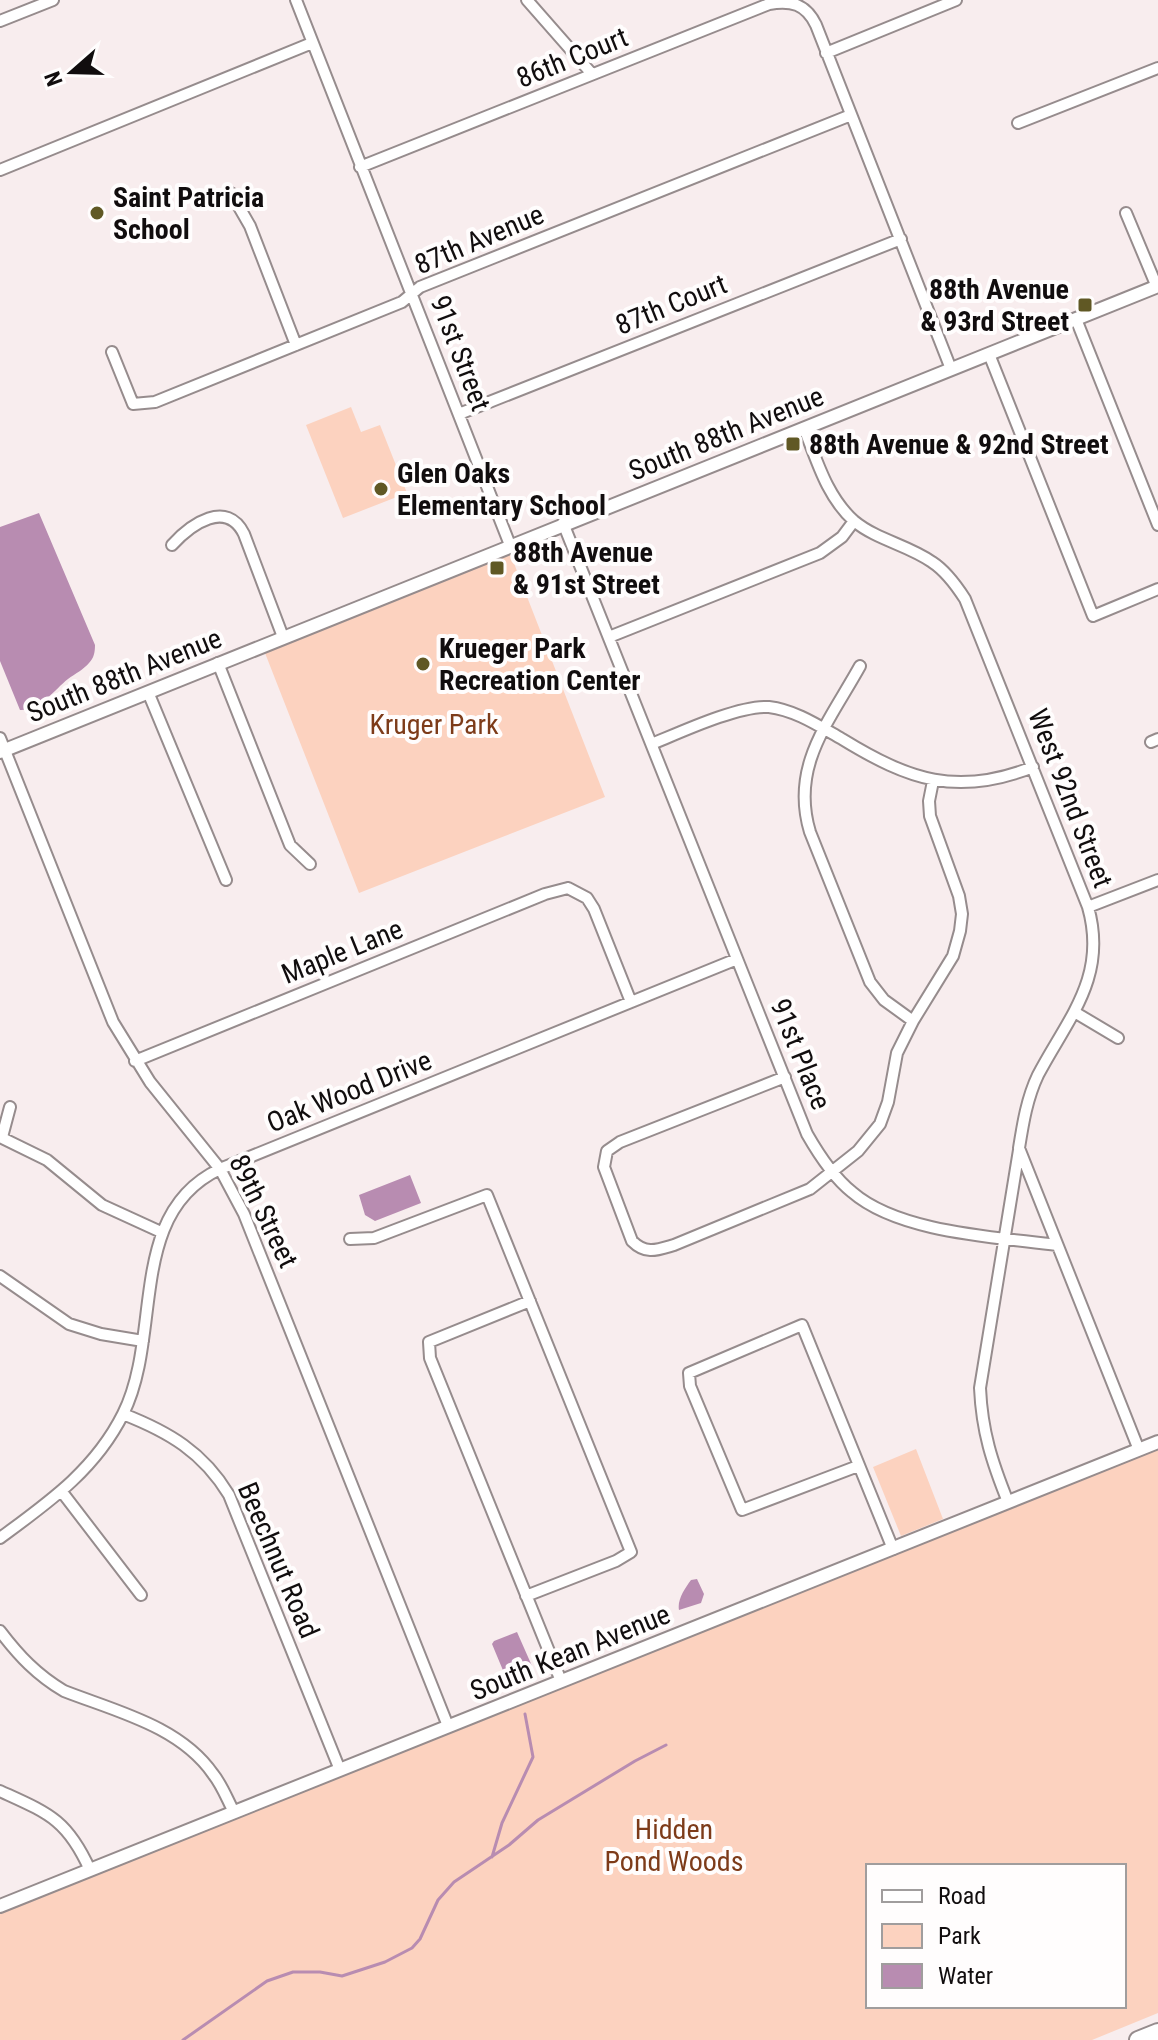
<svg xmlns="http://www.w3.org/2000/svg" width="1158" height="2040" viewBox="0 0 1158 2040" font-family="'Roboto Condensed',sans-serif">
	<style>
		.green { fill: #fcd2bf; fill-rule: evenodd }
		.water { fill: #b88cb1 }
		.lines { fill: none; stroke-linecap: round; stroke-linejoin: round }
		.stream { stroke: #b88cb1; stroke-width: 3 }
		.minor-casing { stroke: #968c8d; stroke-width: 14 }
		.tertiary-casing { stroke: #968c8d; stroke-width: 16 }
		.trunk-casing { stroke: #968c8d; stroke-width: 20 }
		.minor { stroke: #fff; stroke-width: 10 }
		.tertiary { stroke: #fff; stroke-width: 12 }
		.trunk { stroke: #fff; stroke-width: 16 }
		.poi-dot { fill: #605824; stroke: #fffdfd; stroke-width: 3 }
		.labels { text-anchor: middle; stroke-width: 8; stroke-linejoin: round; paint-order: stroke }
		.street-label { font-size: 28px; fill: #110d0e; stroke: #fffdfd }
		.poi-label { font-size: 28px; font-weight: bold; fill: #110d0e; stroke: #fffdfd; text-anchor: start }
		.park-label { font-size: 28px; fill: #7d3b19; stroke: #fffdfd }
	</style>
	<rect width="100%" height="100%" fill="#f8edee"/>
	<path class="green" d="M351,407L361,432L380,425L407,493L343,518L306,425Z
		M510,553L605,797L359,893L265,653Z
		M1158,1443V2013L1092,2040H0V1906ZM868,1866H1124V2006H868Z
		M916,1449L943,1519L901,1536L873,1467Z"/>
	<path class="water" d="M39,513L95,645C95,652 94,658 89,663C84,669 75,674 68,679C54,690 40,711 20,710L0,661V527Z
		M410,1175L421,1203L375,1221L365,1215L359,1195Z
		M697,1579L704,1594L701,1603L679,1610C677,1600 685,1588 691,1580Z
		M517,1632L532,1666L525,1674L507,1680L492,1644L494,1641Z"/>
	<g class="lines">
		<path class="stream" d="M492,1857L502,1823L533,1757L525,1714
			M183,2040L267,1981L293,1972H320L342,1976L385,1962L412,1948L420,1939L438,1900L454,1882L509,1845L538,1820L635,1761L666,1745"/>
		<g class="minor-casing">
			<path id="minor" d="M296,0L510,545
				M527,0L592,74
				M0,21L53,0
				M826,53L956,0
				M1018,123L1158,68
				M360,167L769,4C791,0 806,4 816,25L951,369
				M0,170L312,43
				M231,193L250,226L296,345
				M1126,213L1157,287
				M1076,319L1158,525
				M112,352L133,404L155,402L402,302L420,287L851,115
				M989,354L1093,616L1158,589
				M459,414L901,239
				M804,428C817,461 827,497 854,521C877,540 908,545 932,562C946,571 956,585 965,599L1088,907C1108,977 1068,1018 1038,1075C1027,1098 1023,1123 1019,1148L1139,1450
				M563,523L807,1134C819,1155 833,1177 852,1192C899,1233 997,1237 1057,1245
				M172,545C191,524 227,499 244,534L283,637
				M609,637L820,553L842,537L854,521
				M218,663L290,845L310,864
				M860,666C829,722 790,766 810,832L870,982L884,1000L913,1021
				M148,692L226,880
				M0,738L113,1022L150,1082L220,1169L244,1214L448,1726
				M1151,742L1158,739
				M652,744C681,732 739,705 769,707C795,710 819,726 842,739C909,780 957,797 1033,767
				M568,888L587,898L594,909L631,1002
				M1088,907L1158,880
				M1076,1013L1118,1038
				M135,1061L545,894L568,888
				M785,1077L620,1142L607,1151L604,1167L632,1241C646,1255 657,1250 674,1245L810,1189L858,1151L880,1124L888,1102L897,1053L913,1021L953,956L960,931L962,914L959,896L930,816L929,801L933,781
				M0,1137L47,1160L102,1205L161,1232
				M2,1137L10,1107
				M350,1239L374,1238L487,1195L631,1552L616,1561L526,1596
				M0,1276L69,1324L101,1334L143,1341
				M530,1301L429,1342L430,1358L561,1681
				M123,1414C169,1432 203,1452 229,1495L340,1770
				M858,1466L742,1510L690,1386L689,1373L802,1325L893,1549
				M62,1492L141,1595
				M1008,1502C992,1462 982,1432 980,1388L1019,1150
				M0,1538C49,1502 95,1470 123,1414C163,1335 126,1213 220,1169L737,959
				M0,1631C19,1656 37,1675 64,1691C115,1711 180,1726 213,1774C222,1785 227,1799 234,1812
				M0,1791C48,1813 67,1819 90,1870"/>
		</g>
		<g class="tertiary-casing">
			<path id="tertiary" d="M0,752L1158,286
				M0,1906L1158,1442"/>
		</g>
		<g class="trunk-casing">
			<path id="trunk" d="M1138,2040L1158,2032"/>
		</g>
		<use href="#minor" class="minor"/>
		<use href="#tertiary" class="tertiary"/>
		<use href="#trunk" class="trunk"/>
	</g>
	<g class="poi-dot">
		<circle cx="97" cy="213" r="8"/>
		<rect x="1077" y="297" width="16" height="16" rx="4"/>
		<rect x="785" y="436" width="16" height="16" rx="4"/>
		<circle cx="381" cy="489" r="8"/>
		<rect x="489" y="560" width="16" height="16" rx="4"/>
		<circle cx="423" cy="664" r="8"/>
	</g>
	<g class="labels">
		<g class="street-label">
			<text transform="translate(572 57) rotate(-22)" y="10">86th Court</text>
			<text transform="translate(479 239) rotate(-23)" y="10">87th Avenue</text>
			<text transform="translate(671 304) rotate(-22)" y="10">87th Court</text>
			<text transform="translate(461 353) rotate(69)" y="10">91st Street</text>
			<text transform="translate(726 433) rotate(-22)" y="10">South 88th Avenue</text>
			<text transform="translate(124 675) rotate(-22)" y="10">South 88th Avenue</text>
			<text transform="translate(1071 798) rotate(69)" y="10">West 92nd Street</text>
			<text transform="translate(342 951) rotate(-22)" y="10">Maple Lane</text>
			<text transform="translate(801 1054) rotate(68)" y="10">91st Place</text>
			<text transform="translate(349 1091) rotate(-22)" y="10">Oak Wood Drive</text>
			<text transform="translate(264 1211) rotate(64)" y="10">89th Street</text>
			<text transform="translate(279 1560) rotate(67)" y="10">Beechnut Road</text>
			<text transform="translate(570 1652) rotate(-22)" y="10">South Kean Avenue</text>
		</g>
		<g class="poi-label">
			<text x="113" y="207">Saint Patricia<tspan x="113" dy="32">School</tspan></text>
			<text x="1069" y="299" text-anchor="end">88th Avenue<tspan x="1069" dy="32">&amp; 93rd Street</tspan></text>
			<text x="809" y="454">88th Avenue &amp; 92nd Street</text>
			<text x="397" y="483">Glen Oaks<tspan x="397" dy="32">Elementary School</tspan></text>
			<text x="513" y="562">88th Avenue<tspan x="513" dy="32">&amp; 91st Street</tspan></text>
			<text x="439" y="658">Krueger Park<tspan x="439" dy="32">Recreation Center</tspan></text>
		</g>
		<g class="park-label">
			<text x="434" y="734">Kruger Park</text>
			<text x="674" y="1839">Hidden<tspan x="674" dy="32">Pond Woods</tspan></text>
		</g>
	</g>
	<rect x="866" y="1864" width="260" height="144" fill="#fffdfd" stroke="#a09d9d" stroke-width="2"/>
	<rect x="882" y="1890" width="40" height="12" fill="#ffffff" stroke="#a09d9d" stroke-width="2"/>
	<text x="938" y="1904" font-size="24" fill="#110d0e">Road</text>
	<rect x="882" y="1924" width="40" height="24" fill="#fcd2bf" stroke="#a09d9d" stroke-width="2"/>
	<text x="938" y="1944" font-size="24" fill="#110d0e">Park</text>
	<rect x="882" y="1964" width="40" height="24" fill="#b88cb1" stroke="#a09d9d" stroke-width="2"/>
	<text x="938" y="1984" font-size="24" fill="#110d0e">Water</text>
	<g transform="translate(72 72) rotate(250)" stroke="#fffdfd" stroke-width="6" paint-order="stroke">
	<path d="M0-6L14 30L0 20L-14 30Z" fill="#110d0e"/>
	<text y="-12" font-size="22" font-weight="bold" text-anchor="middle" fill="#110d0e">N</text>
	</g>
</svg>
